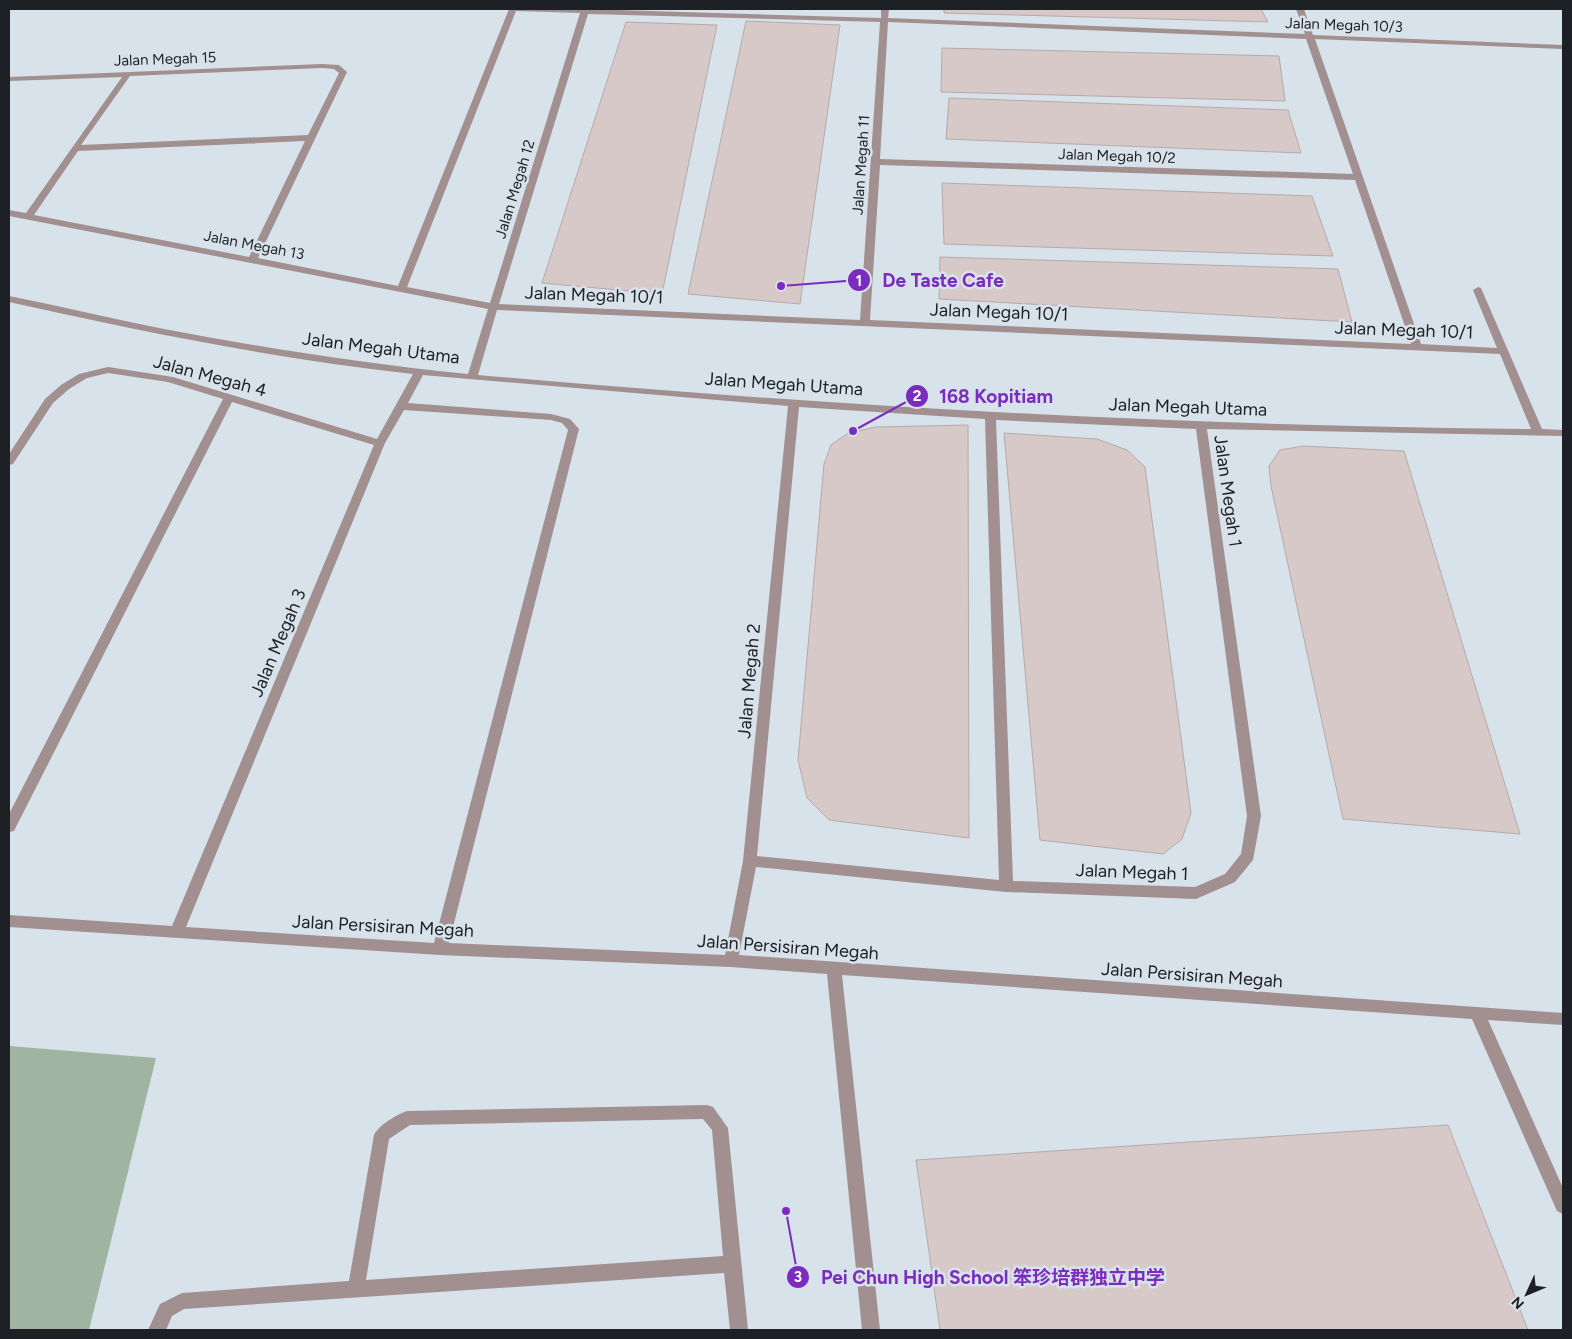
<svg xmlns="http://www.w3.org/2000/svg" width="1572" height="1339" viewBox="0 0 1572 1339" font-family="Figtree,'Noto Sans SC',sans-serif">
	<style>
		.green { fill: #9fb5a2 }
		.building { fill: #d7c9c8; stroke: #b6a9a8 }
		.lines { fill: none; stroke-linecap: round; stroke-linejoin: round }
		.minor { fill: #a1908f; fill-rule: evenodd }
		.labels { text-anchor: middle; stroke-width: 5; stroke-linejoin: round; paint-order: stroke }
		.far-street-label { font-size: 15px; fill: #1d2024; stroke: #d8e2eb }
		.street-label { font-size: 18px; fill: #1d2024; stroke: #d8e2eb }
		.leader { fill: none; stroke: #7b2cbf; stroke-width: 2 }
		.callout-dot { fill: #7b2cbf; stroke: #d8e2eb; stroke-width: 2 }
		.mark-label { font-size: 15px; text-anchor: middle; font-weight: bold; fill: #fff }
		.callout-label { font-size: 19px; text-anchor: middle; font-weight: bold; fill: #7b2cbf; stroke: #d8e2eb; stroke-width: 5; stroke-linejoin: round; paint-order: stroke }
	</style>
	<rect width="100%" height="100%" fill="#d8e2eb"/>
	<path class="green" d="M9,1046L156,1058L89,1330H9Z"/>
	<path class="building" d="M944,9H1261L1268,22L944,13Z
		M746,21L840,25L800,304L688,294Z
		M626,22L717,25L662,294L542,283Z
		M942,48L1279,56L1285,101L941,92Z
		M949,98L1288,110L1301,153L946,139Z
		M942,183L1312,196L1333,256L944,244Z
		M940,257L1338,269L1352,322L939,299Z
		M968,425L969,838L829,820L807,798L798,760L824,464L831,445L848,433L876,427Z
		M1004,433L1097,439L1127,450L1145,467L1191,813L1182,839L1163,854L1040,840Z
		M1303,446L1404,451L1520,834L1343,819L1271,486L1269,466L1280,450Z
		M1448,1125L1528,1330H940L916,1160Z"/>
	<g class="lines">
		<path class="minor" d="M509,9H585L881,18V9H889L888,18L1305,34L1296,9H1304L1313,35L1563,45V49L1315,39L1421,344L1497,348L1473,290L1478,287L1481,288L1542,429L1563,430V436L1207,429L1261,816L1253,860L1235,882L1196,899L1006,892L756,867L739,955L1563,1013V1025L1488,1020L1563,1188V1214L1557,1211L1472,1019L842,975L880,1330H862L827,974L731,967L440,955L9,927V915L172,926L374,445L232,402L16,827L14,831L9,832V814L223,399L168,382L108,373L87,378L69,389L53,403L13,464L9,465V454L45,399L61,385L79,374L108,367L173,377L377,439L413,374C277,359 143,332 9,302V296C61,306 112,319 164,329C265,348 366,364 468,374L488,309L9,216V210L26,213L122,77L9,81V77L322,64L339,65L347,72L258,258L398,286ZM516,11L580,13L490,303L407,287ZM588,14L880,22L860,320L499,304ZM888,22L1306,39L1353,174L880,159ZM322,68L334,69L339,73L308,135L81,145L130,76ZM305,141L249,257L34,215L78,151ZM880,165L1355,180L1411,344L870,320ZM497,310L1500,354L1531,429C1179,426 829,406 478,375ZM423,375L788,406L743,861L725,955L449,943L579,429L570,419L551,414L408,403ZM799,407L985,419L999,880L757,856ZM404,410L551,420L562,423L568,430L434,943L186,927L385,443ZM996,420L1196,429L1247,816L1241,854L1225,874L1195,887L1013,881Z
			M707,1105L713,1107L728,1128L748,1330H730L724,1273L184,1309L172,1316L166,1330H148L160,1304L182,1293L349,1281L374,1135C379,1125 396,1115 407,1111ZM703,1119L712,1130L723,1256L366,1280L389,1139L410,1125Z"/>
	</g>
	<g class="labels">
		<g class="far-street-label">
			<text transform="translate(1344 25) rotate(2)" y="5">Jalan Megah 10/3</text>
			<text transform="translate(165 59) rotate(-2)" y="5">Jalan Megah 15</text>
			<text transform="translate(1117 156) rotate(2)" y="5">Jalan Megah 10/2</text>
			<text transform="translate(861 165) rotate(-86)" y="5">Jalan Megah 11</text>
			<text transform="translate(515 189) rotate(-73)" y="5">Jalan Megah 12</text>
			<text transform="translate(254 245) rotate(11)" y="5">Jalan Megah 13</text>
		</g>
		<g class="street-label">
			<text transform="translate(594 295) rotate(2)" y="6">Jalan Megah 10/1</text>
			<text transform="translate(999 312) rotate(2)" y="6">Jalan Megah 10/1</text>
			<text transform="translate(1404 330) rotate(2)" y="6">Jalan Megah 10/1</text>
			<text transform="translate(381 348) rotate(7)" y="6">Jalan Megah Utama</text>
			<text transform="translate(210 376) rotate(15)" y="6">Jalan Megah 4</text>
			<text transform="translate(784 384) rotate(4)" y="6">Jalan Megah Utama</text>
			<text transform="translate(1188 407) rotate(2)" y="6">Jalan Megah Utama</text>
			<text transform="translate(1228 491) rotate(82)" y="6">Jalan Megah 1</text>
			<text transform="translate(278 643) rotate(-67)" y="6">Jalan Megah 3</text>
			<text transform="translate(749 681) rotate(-85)" y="6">Jalan Megah 2</text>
			<text transform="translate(1132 872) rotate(2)" y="6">Jalan Megah 1</text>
			<text transform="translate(383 926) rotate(3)" y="6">Jalan Persisiran Megah</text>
			<text transform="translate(788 947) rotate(4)" y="6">Jalan Persisiran Megah</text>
			<text transform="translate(1192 975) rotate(4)" y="6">Jalan Persisiran Megah</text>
		</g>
	</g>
	<path class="leader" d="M781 286L859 280M853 431L917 396M786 1211L798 1277"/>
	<g class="callout-dot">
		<circle cx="781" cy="286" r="5"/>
		<circle cx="853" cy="431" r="5"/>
		<circle cx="786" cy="1211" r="5"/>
		<circle cx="859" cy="280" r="12"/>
		<circle cx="917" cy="396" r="12"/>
		<circle cx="798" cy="1277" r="12"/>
	</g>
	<g class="mark-label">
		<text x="859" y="286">1</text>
		<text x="917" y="401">2</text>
		<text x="798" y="1282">3</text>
	</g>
	<g class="callout-label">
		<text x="943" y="287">De Taste Cafe</text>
		<text x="996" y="403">168 Kopitiam</text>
		<text x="993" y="1284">Pei Chun High School 笨珍培群独立中学</text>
	</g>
	<rect width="1572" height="1339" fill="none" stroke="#1d2024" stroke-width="20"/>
	<g transform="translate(1527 1294) rotate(226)" stroke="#d8e2eb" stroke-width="4" paint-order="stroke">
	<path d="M0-4L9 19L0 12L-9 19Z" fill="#1d2024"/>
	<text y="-8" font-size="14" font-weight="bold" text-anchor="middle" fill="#1d2024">N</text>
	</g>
</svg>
